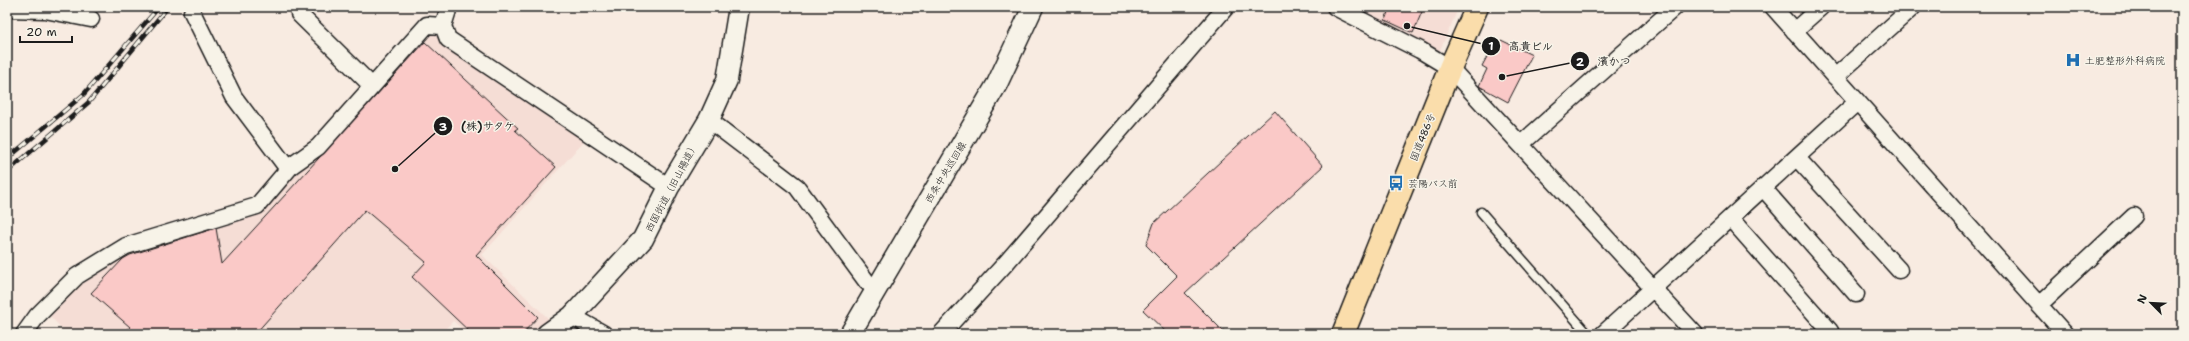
<svg xmlns="http://www.w3.org/2000/svg" width="2189" height="341" viewBox="0 0 2189 341" font-family="'Shantell Sans','Klee One',sans-serif">
	<style>
		.built { fill: #f5ddd5 }
		.building { fill: #fac9c7; stroke: #1c1c1c }
		.lines { fill: none; stroke-linecap: round; stroke-linejoin: round }
		.service-casing { stroke: #1c1c1c; stroke-width: 11 }
		.minor-casing { stroke: #1c1c1c; stroke-width: 19 }
		.tertiary-casing { stroke: #1c1c1c; stroke-width: 23 }
		.trunk-casing { stroke: #1c1c1c; stroke-width: 25 }
		.service { stroke: #f7f3e8; stroke-width: 8 }
		.minor { stroke: #f7f3e8; stroke-width: 16 }
		.tertiary { stroke: #f7f3e8; stroke-width: 20 }
		.trunk { stroke: #faddab; stroke-width: 22 }
		.rail-casing { stroke: #1c1c1c; stroke-width: 4.5 }
		.rail { stroke: #f7f3e8; stroke-width: 3; stroke-dasharray: 9; stroke-linecap: butt }
		.labels { text-anchor: middle; stroke-width: 3; stroke-linejoin: round; paint-order: stroke }
		.poi-label { font-size: 10px; fill: #1c1c1c; stroke: #f7f3e8; text-anchor: start }
		.street-label { font-size: 10px; fill: #1c1c1c; stroke: #f7f3e8 }
		.leader { fill: none; stroke: #1c1c1c; stroke-width: 1.5 }
		.callout-dot { fill: #1c1c1c; stroke: #f7f3e8; stroke-width: 1.5 }
		.mark-label { font-size: 12px; text-anchor: middle; font-weight: bold; fill: #fff }
		.callout-label { font-size: 11px; text-anchor: middle; font-weight: bold; fill: #1c1c1c; stroke: #f7f3e8; stroke-width: 3; stroke-linejoin: round; paint-order: stroke }
	</style>
	<rect width="100%" height="100%" fill="#f8ebe1"/>
	<filter id="ink" filterUnits="userSpaceOnUse"><feTurbulence type="fractalNoise" baseFrequency=".025" numOctaves="2"/><feDisplacementMap in="SourceGraphic" scale="8" xChannelSelector="R" yChannelSelector="G"/><feConvolveMatrix kernelMatrix="1 2 1 2 8 2 1 2 1" color-interpolation-filters="sRGB"/></filter>
	<g filter="url(#ink)">
		<path class="built" d="M1345,7H1459L1438,55Z
			M433,32L585,140L482,255L552,322L539,334H468L453,321L440,334H62L64,331L50,316L87,277L129,248L259,213L294,171L328,148Z"/>
		<path class="building" d="M1390,7H1424L1413,33L1385,20Z
			M1501,40L1532,55L1508,102L1479,86L1487,69L1482,66L1489,53L1494,56Z
			M425,42L518,128L515,130L556,167L476,255L538,317L522,334H472L412,277L426,262L365,210L255,334H123L130,327L91,293L123,259L130,255L216,228L222,264Z
			M1275,111L1323,166L1185,293L1226,334H1168L1143,310L1177,276L1146,245L1154,223Z"/>
		<g class="lines">
			<g class="service-casing">
				<path id="service" d="M1481,212L1588,334"/>
			</g>
			<g class="minor-casing">
				<path id="minor" d="M449,7L443,26L448,39L669,187
					M1335,7L1420,50L1450,68L1695,334
					M1773,7L2065,334
					M7,9L45,10L91,19
					M192,12L234,97L288,169
					M299,14L371,85
					M1794,31L1821,7
					M1835,77L1913,7
					M709,120L797,187L867,282L876,289
					M1521,144L1675,7
					M1797,158L1899,270
					M1764,189L1856,294
					M1731,219L1830,331
					M2039,305L2134,216
					M572,316L604,334
					M24,334L37,316L77,276L126,246L257,206L291,166L318,147L427,25L443,26
					M941,334L1006,263L1226,7
					M1603,334L1857,102"/>
			</g>
			<g class="tertiary-casing">
				<path id="tertiary" d="M547,334L572,316L643,239L669,187L709,120L727,80L739,7
					M850,334L997,84L1033,7"/>
			</g>
			<g class="trunk-casing">
				<path id="trunk" d="M1343,334L1450,68L1477,7"/>
			</g>
			<use href="#service" class="service"/>
			<use href="#minor" class="minor"/>
			<use href="#tertiary" class="tertiary"/>
			<use href="#trunk" class="trunk"/>
			<g class="rail-casing">
				<path id="rail" d="M7,159L83,95L159,7
					M7,172L89,102L168,7"/>
			</g>
			<use href="#rail" class="rail"/>
		</g>
	</g>
	<defs>
		<g id="hospital-bare" transform="scale(1.2)"><path d="M-5-5h3v3.5h4V-5h3V5h-3V1.5h-4V5h-3Z" fill="#1f6fb2" stroke="#f7f3e8" stroke-width="2.5" paint-order="stroke"/></g>
		<g id="bus-bare" transform="scale(1.2)"><path d="M-5-6H5V4H4V6H2V4H-2V6H-4V4H-5ZM-3.5-4V0h7V-4ZM-3.5 1.2v1.5H-2V1.2ZM2 1.2v1.5H3.5V1.2Z" fill="#1f6fb2" stroke="#f7f3e8" stroke-width="2.5" paint-order="stroke"/></g>
	</defs>
	<g fill-rule="evenodd">
		<use href="#hospital-bare" x="2073" y="60"/>
		<use href="#bus-bare" x="1396" y="183"/>
	</g>
	<g class="labels">
		<g class="poi-label">
			<text x="2085" y="64">土肥整形外科病院</text>
			<text x="1408" y="187">芸陽バス前</text>
		</g>
		<g class="street-label">
			<text transform="translate(1422 137) rotate(-68)" y="4">国道486号</text>
			<text transform="translate(945 172) rotate(-59)" y="4">西条中央巡回線</text>
			<text transform="translate(671 187) rotate(-62)" y="4">西国街道（旧山陽道）</text>
		</g>
	</g>
	<path class="leader" d="M1407 26L1491 46M1502 77L1580 61M395 169L443 126"/>
	<g class="callout-dot">
		<circle cx="1407" cy="26" r="4"/>
		<circle cx="1502" cy="77" r="4"/>
		<circle cx="395" cy="169" r="4"/>
		<circle cx="1491" cy="46" r="10"/>
		<circle cx="1580" cy="61" r="10"/>
		<circle cx="443" cy="126" r="10"/>
	</g>
	<g class="mark-label">
		<text x="1491" y="50">1</text>
		<text x="1580" y="66">2</text>
		<text x="443" y="131">3</text>
	</g>
	<g class="callout-label">
		<text x="1531" y="50">高貴ビル</text>
		<text x="1614" y="65">濱かつ</text>
		<text x="488" y="130">(株)サタケ</text>
	</g>
	<rect width="2189" height="341" fill="none" stroke="#f7f3e8" stroke-width="24"/>
	<rect x="12" y="12" width="2165" height="317" fill="none" stroke="#1c1c1c" stroke-width="1.5" filter="url(#ink)"/>
	<g transform="translate(2151 303) rotate(294)" stroke="#f7f3e8" stroke-width="3" paint-order="stroke">
	<path d="M0-3L7 15L0 10L-7 15Z" fill="#1c1c1c"/>
	<text y="-6" font-size="11" font-weight="bold" text-anchor="middle" fill="#1c1c1c">N</text>
	</g>
	<path d="M20 36v6h52v-6" fill="none" stroke="#1c1c1c" stroke-width="2"/>
	<text x="26" y="36" font-size="12" fill="#1c1c1c" stroke="#f7f3e8" stroke-width="3" paint-order="stroke">20 m</text>
</svg>
